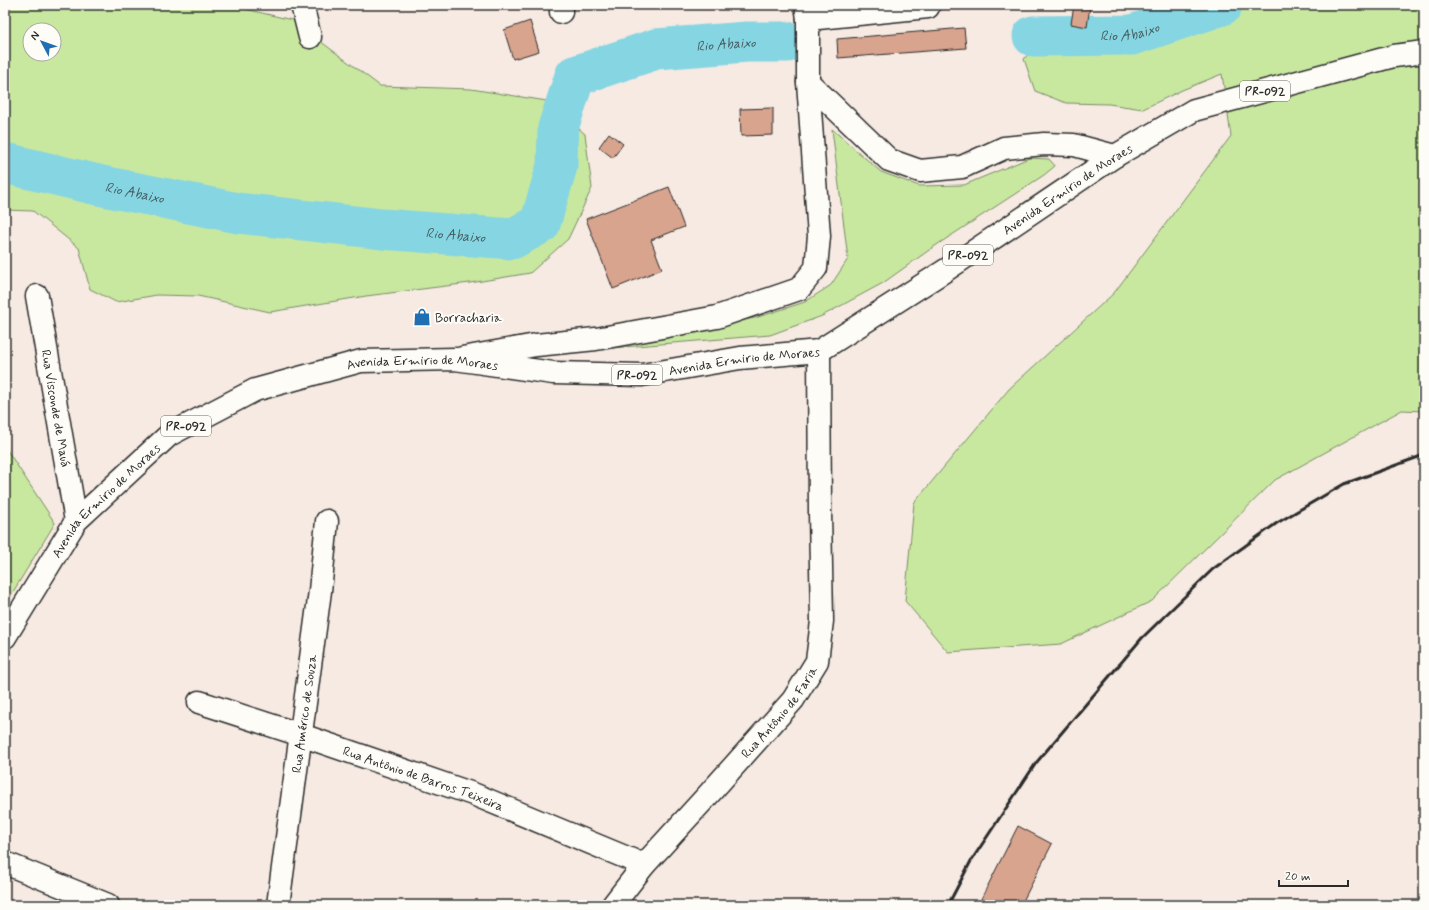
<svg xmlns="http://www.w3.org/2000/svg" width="1429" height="910" viewBox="0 0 1429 910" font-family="Mynerve,sans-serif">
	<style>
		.green { fill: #c8e8a0; stroke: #7a8a66; fill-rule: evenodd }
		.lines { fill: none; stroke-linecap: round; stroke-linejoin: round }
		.river { stroke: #86d5e2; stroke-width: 41 }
		.building { fill: #d9a48e; stroke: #2b2b2b }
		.minor-casing { stroke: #2b2b2b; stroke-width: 25 }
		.major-casing { stroke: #2b2b2b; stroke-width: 25 }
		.minor { stroke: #fdfcf7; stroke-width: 22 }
		.major { stroke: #fdfcf7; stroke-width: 22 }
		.rail { stroke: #2b2b2b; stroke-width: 3 }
		.labels { text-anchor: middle; stroke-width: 4; stroke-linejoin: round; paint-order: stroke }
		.shield { fill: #fdfcf7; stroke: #6a6a68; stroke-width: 1 }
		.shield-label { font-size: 12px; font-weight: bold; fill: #2b2b2b }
		.street-label { font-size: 13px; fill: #2b2b2b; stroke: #fdfcf7 }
		.poi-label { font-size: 13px; fill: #2b2b2b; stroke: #fdfcf7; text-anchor: start }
		.water-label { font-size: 14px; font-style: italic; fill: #465e62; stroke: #fdfcf7 }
	</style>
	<rect width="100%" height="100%" fill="#f6eae2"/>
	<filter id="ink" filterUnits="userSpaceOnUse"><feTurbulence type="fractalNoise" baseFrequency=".025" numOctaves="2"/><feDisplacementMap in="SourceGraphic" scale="8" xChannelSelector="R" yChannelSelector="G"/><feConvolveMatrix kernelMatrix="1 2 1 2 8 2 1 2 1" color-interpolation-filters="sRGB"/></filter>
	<g filter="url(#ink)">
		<path class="green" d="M5,5H228L292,20L380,86L471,89L547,101L585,134L592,188L568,239L530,273L470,283L366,296L270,312L198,296L157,295L116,302L90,289L79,248L33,211L5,210ZM30,30H54V54H30Z
			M1212,5H1424V411L1402,410L1275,480L1152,601L1061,644L948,652L905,601L914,503L1009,389L1114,293L1231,136L1222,74L1182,90L1143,109L1109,104L1066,103L1035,91L1024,59L1043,37L1098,29L1135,28L1213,11Z
			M832,129L881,172L919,186L964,185L1029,158L1049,159L1055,166L1044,175L932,248L883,283L822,316L770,335L551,353L755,318L805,302L831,285L848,259Z
			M5,447L55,523L5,605Z"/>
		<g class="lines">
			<g class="river">
				<path id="s1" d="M1033,36L1132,35L1222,5"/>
				<path id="s2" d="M5,163L98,185L238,213L382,229L512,239L540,224L557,166L558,128L575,76L656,49L747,42H787"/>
			</g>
		</g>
		<path class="building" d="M637,5H667L638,8Z
			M1074,5L1090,6L1087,27L1071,24Z
			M530,21L539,51L513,59L504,30Z
			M964,28L966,48L838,58L837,39Z
			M773,108V135L741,136L740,109Z
			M609,133L623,144L613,158L599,147Z
			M669,187L684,227L651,240L662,269L613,289L586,219Z
			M1018,826L1052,844L1021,905H978Z"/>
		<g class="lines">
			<g class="minor-casing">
				<g id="minor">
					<path d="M302,5L310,37"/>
					<path d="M561,5V12"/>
					<path d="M808,19L928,7V5"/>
					<path d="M808,82L889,160L920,171L962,167L1004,148L1044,144L1074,145L1115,156"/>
					<path id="s3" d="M37,296L76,521"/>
					<path d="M462,358L536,345L596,339L717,317L799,289L816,268L819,236L808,82V19L806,5"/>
					<path id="s4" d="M199,702L301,735L473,794L644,865"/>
					<path d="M5,863L108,905"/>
					<path id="s5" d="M278,905L320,591L327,521"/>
					<path id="s6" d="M613,905L644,865L708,795L793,700L817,661L822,621L820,512L819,351"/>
				</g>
			</g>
			<g class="major-casing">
				<g id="major">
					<path id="s7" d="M5,637L76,521L169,435L255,390L361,361L455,359L553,373L642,375L740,358L819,351L946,270L1115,156L1194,110L1394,56L1424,52"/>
				</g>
			</g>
			<use href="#minor" class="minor"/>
			<use href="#major" class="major"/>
			<path class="rail" d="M948,905L971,861L1036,763L1142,638L1213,569L1277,523L1344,484L1424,455"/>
		</g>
	</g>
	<defs>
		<g id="shop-bare" transform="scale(1.38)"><path d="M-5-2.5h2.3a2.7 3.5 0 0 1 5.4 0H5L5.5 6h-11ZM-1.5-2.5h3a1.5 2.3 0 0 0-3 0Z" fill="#1f6fb2" stroke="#fdfcf7" stroke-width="2.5" paint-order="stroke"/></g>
	</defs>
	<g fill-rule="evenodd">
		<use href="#shop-bare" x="422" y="317"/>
	</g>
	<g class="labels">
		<g class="shield">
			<rect x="1240" y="81" width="50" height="20" rx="3"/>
			<rect x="943" y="245" width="50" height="20" rx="3"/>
			<rect x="612" y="365" width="50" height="20" rx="3"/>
			<rect x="161" y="416" width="50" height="20" rx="3"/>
		</g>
		<g class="shield-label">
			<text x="1265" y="95">PR-092</text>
			<text x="968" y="259">PR-092</text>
			<text x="637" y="379">PR-092</text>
			<text x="186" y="430">PR-092</text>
		</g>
		<g class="street-label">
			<text dy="5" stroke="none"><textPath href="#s7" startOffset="1227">Avenida Ermirio de Moraes</textPath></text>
			<text dy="5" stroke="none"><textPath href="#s7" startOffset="855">Avenida Ermirio de Moraes</textPath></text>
			<text dy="5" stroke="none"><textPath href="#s7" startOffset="531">Avenida Ermirio de Moraes</textPath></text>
			<text dy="5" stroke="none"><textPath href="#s3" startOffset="114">Rua Visconde de Mauá</textPath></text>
			<text dy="5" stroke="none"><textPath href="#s7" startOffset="171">Avenida Ermirio de Moraes</textPath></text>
			<text dy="5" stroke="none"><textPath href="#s6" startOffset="255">Rua Antônio de Faria</textPath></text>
			<text dy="5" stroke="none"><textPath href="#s5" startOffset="193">Rua Américo de Souza</textPath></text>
			<text dy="5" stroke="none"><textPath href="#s4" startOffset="237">Rua Antônio de Barros Teixeira</textPath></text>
		</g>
		<g class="poi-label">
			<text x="435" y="322">Borracharia</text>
		</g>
		<g class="water-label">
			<text dy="5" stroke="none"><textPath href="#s1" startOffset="97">Rio Abaixo</textPath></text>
			<text dy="5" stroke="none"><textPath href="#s2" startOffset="854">Rio Abaixo</textPath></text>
			<text dy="5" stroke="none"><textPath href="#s2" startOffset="133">Rio Abaixo</textPath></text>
			<text dy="5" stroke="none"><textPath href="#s2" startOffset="457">Rio Abaixo</textPath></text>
		</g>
	</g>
	<rect width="1429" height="910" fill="none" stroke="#fdfcf7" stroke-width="20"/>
	<rect x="10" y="10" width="1409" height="890" fill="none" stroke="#2b2b2b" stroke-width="1.5" filter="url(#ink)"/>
	<g transform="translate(42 42) rotate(311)"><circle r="19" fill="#fdfcf7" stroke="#a9a8a5"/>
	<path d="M0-3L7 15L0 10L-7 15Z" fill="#1f6fb2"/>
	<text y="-6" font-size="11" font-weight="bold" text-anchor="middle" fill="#2b2b2b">N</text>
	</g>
	<path d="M1279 880v6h69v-6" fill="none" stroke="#2b2b2b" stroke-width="2"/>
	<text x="1285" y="880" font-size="12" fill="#2b2b2b" stroke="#fdfcf7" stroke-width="3" paint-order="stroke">20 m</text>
</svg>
